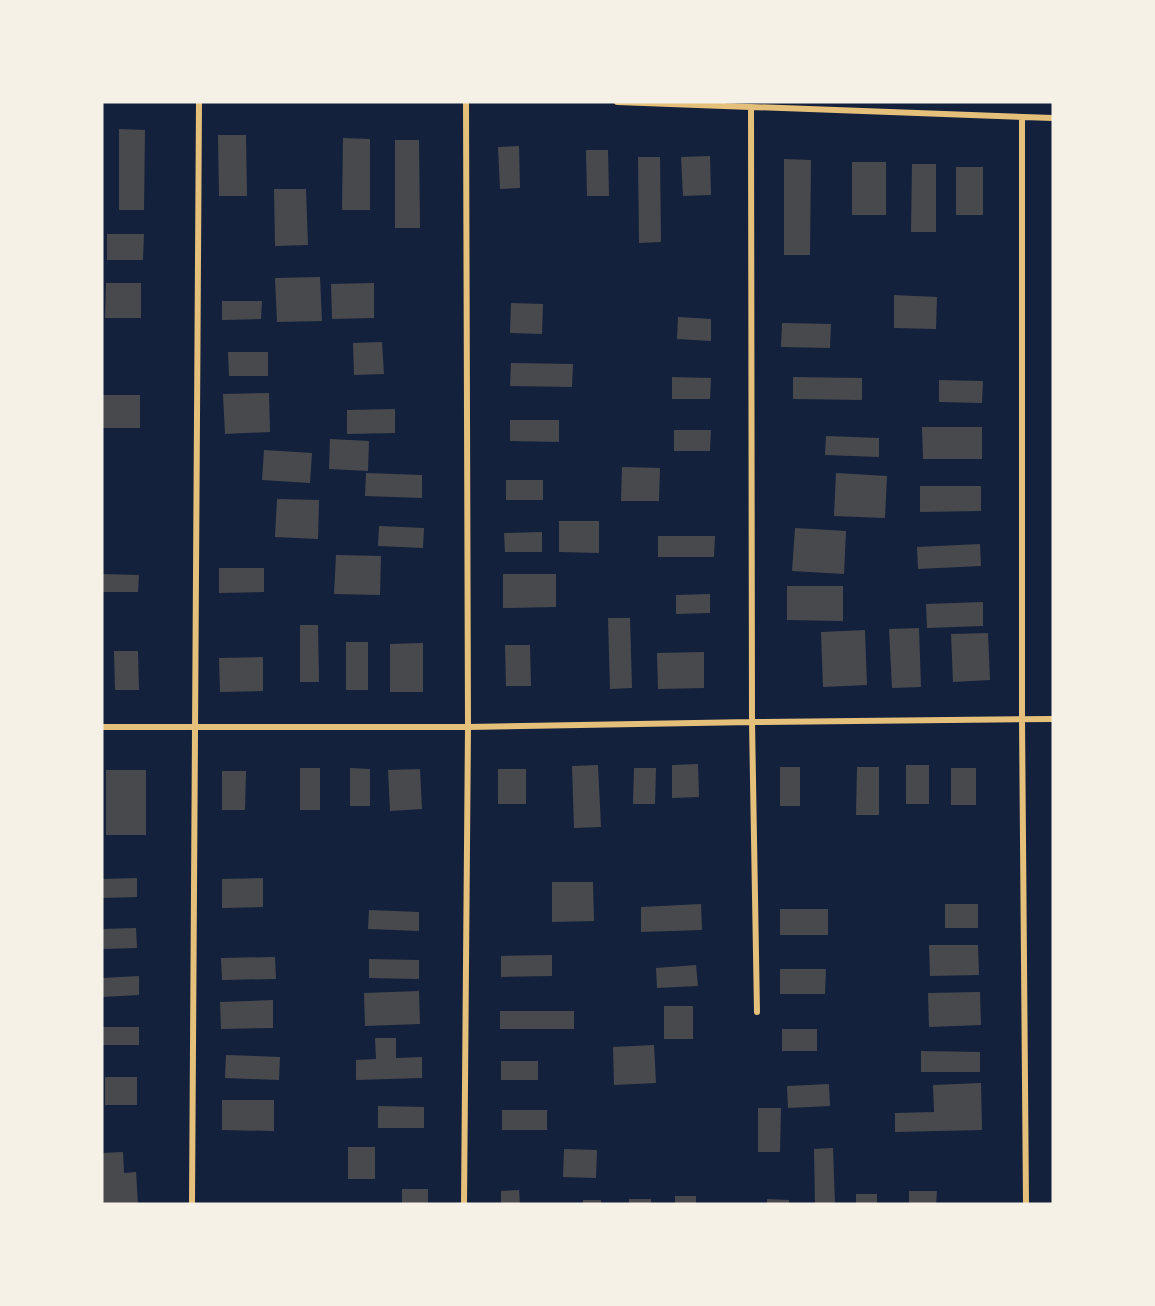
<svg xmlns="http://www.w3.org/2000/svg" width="1155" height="1306" viewBox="0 0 1155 1306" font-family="'PT Sans Narrow',sans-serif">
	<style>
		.building { fill: #48494c }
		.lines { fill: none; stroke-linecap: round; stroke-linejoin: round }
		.minor { stroke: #e5c07b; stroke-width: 6 }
	</style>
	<rect width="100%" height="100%" fill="#14213d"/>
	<path class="building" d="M119,129L145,130L144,210H119Z
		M218,135H246L247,196H219Z
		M343,138L370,139V210H342Z
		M395,140H419L420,228H395Z
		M519,146L520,188L500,189L498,147Z
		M586,150H608L609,196H587Z
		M710,156L711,195L683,196L681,157Z
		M638,157H660L661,242L639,243Z
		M784,159L811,160L810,255H784Z
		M852,162H886V215H852Z
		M912,164H936V232H911Z
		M956,167H983V215H956Z
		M274,189H306L308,245L275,246Z
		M107,234H144L143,260H107Z
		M320,277L322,321L277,322L275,278Z
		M106,283H141V318H105Z
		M374,283V318L332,319L331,284Z
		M894,295L937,297L936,329L894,328Z
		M222,301H262L261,319L222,320Z
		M511,303L543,304L542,334L510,333Z
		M678,317L711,319V341L677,339Z
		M782,323L831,324L830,348L781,347Z
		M382,342L384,374L354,375L353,343Z
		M228,352H268V376H229Z
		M511,363L573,364L572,387L510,386Z
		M672,377L711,378L710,399H672Z
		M793,377L862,378V400L793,399Z
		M939,380L983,381L982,403L939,402Z
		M269,393L270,432L225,434L223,394Z
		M102,395H140V428H102Z
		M395,409V433L347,434V410Z
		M510,420H559V442L510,441Z
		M922,427H982V459H923Z
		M674,430H711L710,451H674Z
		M826,436L879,438V457L825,455Z
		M330,439L369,441L368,471L329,469Z
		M264,450L312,453L310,483L262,480Z
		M622,467L660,468L659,501H621Z
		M366,473L422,475V498L365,496Z
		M836,473L887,476L885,518L834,516Z
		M506,480H543V500H506Z
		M920,486H981V511L920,512Z
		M277,499L319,500L318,539L275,537Z
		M559,521H599V553L559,552Z
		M379,526L424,528L423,548L378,546Z
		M795,528L846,531L844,574L792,571Z
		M542,532V552H505L504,533Z
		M658,536H715L714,557H658Z
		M980,544L981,566L918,569L917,547Z
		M336,555L381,556L380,595L334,594Z
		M219,568H264V592L219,593Z
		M102,574L139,575L138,592H102Z
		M503,574H556V607L503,608Z
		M787,586H843V621L787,620Z
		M710,594V613L676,614V595Z
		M983,602V626L927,628L926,604Z
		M608,618H630L632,688L610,689Z
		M300,625H318L319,682H300Z
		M919,628L921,687L892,688L889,629Z
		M865,630L867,685L823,687L821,632Z
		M988,633L990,680L953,682L951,634Z
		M346,642H368V690H346Z
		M423,643V692H390V644Z
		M505,645H530L531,686H506Z
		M114,651H138L139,690H115Z
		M704,652V688L658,689L657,653Z
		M263,657V691L220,692L219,658Z
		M698,764L699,797L672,798V765Z
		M598,765L601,827L574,828L572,766Z
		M906,765H929V804H906Z
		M780,767H800V806H780Z
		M857,767H879V815H856Z
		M300,768H320V810H300Z
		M350,768L370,769V806H350Z
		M634,768H656L655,804H633Z
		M951,768H976V805H951Z
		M420,769L422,809L390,811L388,770Z
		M498,769H526V804H498Z
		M106,770H146V835H106Z
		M222,771H246L245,810H222Z
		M137,878V897L102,898V879Z
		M263,878V907L222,908V879Z
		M552,882H593L594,921L552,922Z
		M701,904L702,930L641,932V907Z
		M945,904H978V928H945Z
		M780,909H828V935H780Z
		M369,910L419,912V931L368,929Z
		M136,928L137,948L102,949V929Z
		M929,945H978L979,975L930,976Z
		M552,955V976L501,977V956Z
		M275,957L276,979L222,980L221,958Z
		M369,959L419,960V979L369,978Z
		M696,965L698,986L657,988L656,968Z
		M780,969H826L825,994H780Z
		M139,976V995L102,997V978Z
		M419,991L420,1024L365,1026L364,993Z
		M980,992L981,1025L929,1027L928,993Z
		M273,1000V1028L221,1029L220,1002Z
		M664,1006H693V1039H664Z
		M500,1011H574V1029H500Z
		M102,1027H139V1045H102Z
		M782,1029H817V1051H782Z
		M375,1038H396V1058L422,1057V1078L356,1080V1060L376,1059Z
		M654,1045L656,1083L614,1085L613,1047Z
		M921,1051L980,1052V1072H921Z
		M226,1055L280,1057L279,1080L225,1078Z
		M501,1061H538V1080H501Z
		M105,1077H137V1105H105Z
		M981,1083L982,1130L895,1132V1113L934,1112L933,1085Z
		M829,1084L830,1106L788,1108L787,1086Z
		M222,1100H274V1131L222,1130Z
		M378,1106L424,1107V1128H378Z
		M758,1108H781L780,1152H758Z
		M502,1110H547V1130H502Z
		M348,1147H375V1179H348Z
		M833,1148L835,1204H815L814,1149Z
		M564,1149L597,1150L596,1178L563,1177Z
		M123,1152L124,1173L136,1172L138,1204H102V1153Z
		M402,1189H428V1204H402Z
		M519,1190L520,1204H501V1191Z
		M909,1191H937L936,1204H909Z
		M856,1194H877V1204H856Z
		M675,1196H696V1204H675Z
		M629,1199H651V1204H629Z
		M767,1199L789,1200V1204H767Z
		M583,1200H601V1204H583Z"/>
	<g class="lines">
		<path class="minor" d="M617,102L1053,118
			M751,107L752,722L757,1012
			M1022,117V719L1026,1204
			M102,727H468L752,722L1053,719
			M192,1204L199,102
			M464,1204L468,727L466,102"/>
	</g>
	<rect width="1155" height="1306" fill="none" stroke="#f6f1e7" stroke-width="207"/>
</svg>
